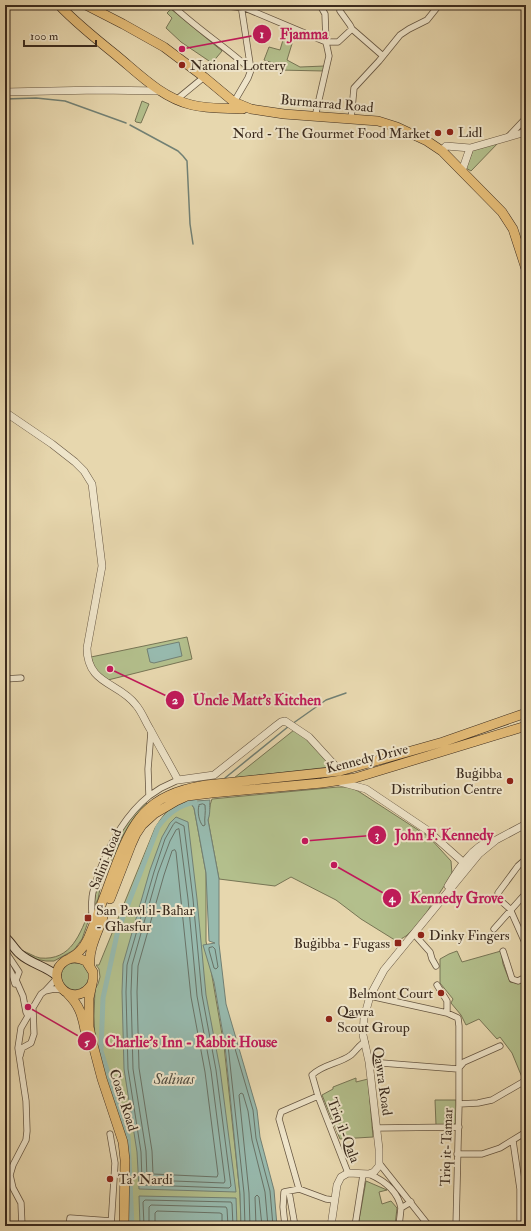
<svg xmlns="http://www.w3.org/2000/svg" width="531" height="1231" viewBox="0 0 531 1231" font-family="'IM FELL Double Pica',serif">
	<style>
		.green { fill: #b3bf8c; stroke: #777555 }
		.water { fill: #97b9ad; stroke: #728074 }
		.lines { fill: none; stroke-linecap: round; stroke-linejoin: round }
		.shore { stroke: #697266; stroke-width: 1 }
		.stream { stroke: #728074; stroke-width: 1.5 }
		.canal { stroke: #97b9ad; stroke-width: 5 }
		.minor-casing { stroke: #665642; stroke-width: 7 }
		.tertiary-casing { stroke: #665642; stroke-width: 8 }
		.secondary-casing { stroke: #3b2b1e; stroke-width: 10 }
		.primary-casing { stroke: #3b2b1e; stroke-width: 10 }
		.trunk-casing { stroke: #3b2b1e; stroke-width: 10 }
		.minor { stroke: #efe5ca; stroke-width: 5.5 }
		.tertiary { stroke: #efe5ca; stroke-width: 7 }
		.secondary { stroke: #efe5ca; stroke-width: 8 }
		.primary { stroke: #e4bc77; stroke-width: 9 }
		.trunk { stroke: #e4bc77; stroke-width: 9 }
		.poi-dot { fill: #8f2418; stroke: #efe5ca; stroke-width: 1.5 }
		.labels { text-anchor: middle; stroke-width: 4; stroke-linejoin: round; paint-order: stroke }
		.poi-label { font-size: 14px; fill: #3b2b1e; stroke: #efe5ca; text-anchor: start }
		.street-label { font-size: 14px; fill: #3b2b1e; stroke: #efe5ca }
		.water-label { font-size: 15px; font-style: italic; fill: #524e42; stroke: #efe5ca }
		.leader { fill: none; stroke: #c2185b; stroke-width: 1.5 }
		.callout-dot { fill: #c2185b; stroke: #efe5ca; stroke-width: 1.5 }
		.mark-label { font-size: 12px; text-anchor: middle; font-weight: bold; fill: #fff }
		.callout-label { font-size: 15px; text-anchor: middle; font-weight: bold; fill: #c2185b; stroke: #efe5ca; stroke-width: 4; stroke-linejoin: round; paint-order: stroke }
	</style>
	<rect width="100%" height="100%" fill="#e7d7ae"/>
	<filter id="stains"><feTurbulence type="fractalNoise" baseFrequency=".005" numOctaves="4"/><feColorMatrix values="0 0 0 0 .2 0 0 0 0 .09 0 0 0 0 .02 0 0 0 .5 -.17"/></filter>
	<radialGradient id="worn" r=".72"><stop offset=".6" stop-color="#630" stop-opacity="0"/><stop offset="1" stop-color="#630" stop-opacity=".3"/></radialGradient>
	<path class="green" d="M171,9L222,51L212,63L181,42L166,28L172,18L167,13Z
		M286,30L295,34L287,60L300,67L325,66L324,71L278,70L279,65L264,60L269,47L280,50Z
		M142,101L149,104L141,123L136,122L135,121Z
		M499,142L471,171L466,168L473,150Z
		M187,637L192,659L108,680L96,673L91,657Z
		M294,730C309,739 323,750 330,767L234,778Z
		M338,787H349L358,791L429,837L451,861L452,874L435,900L432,902C430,911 413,930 406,936C403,938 400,939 398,942L361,919L336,900L291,877L275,886L219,879L208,820C210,812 209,806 212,799Z
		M144,801L147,804L136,815L129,825L121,839L115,856L108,864L102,879L98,899L94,907C96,871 119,827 144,801Z
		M190,802L194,808L206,873V941L224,1046L240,1194L241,1226H127L126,1165L95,1040L94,1016L95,989L98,984L100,977L99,969L96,965H99L155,828C165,812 171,804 190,802Z
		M90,910V916L82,939L74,950L54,961H46L35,959L22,951C28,952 34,957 40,958C72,961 80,933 90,910Z
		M457,951L462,962L501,951L503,964L510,982L516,983L526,981V1087L512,1053L500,1037L497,1039L479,1019L466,1025L461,1015L451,1003L453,999L440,983V959L449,954Z
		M61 976a14 14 0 1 1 28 0a14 14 0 1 1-28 0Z
		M356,1078V1082L368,1079L373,1137L340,1139L322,1095L333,1089V1087Z
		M435,1100H456L457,1122L453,1125H436Z
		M366,1181L387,1190L379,1192L382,1204L391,1201L397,1208L395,1226H358Z"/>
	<path class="water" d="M179,642L182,656L154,663L150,662L147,649Z
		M210,800C209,808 211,811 208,820L219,879V944L226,1004L257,1110L260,1137L274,1190L277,1226H241L240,1194L225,1046L214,982L203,945L215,943L209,941L206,873L194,808L190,802L196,801L199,807L196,801Z
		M176,817L188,822L197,899L206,995L220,1069L236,1192L139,1189L137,1152L124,1069L122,992L123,964L150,870L162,837L170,823Z
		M139,1196L236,1198L237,1226H140Z"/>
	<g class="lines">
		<path class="shore" d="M203,804L205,805C206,813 204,818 205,825L203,826C199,822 197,811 199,805Z
			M176,822L184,826L193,899L202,995L216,1070L231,1186L229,1188L144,1185L142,1181L141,1152L128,1069L126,992L127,965L154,872L165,839L173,825Z
			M179,829L188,899L197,996L211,1071L225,1181L224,1183L149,1180L147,1178L146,1151L133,1069L131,992L132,965L158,873L170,841L176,830Z
			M175,850L176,852L191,997L205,1072L218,1174L217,1177L153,1174L152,1151L139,1068L137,992L138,966L164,875L172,851Z
			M213,947L215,949L218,967L216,969L214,968L209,950V948Z
			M144,1226L143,1202L145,1200L231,1202L232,1204L233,1226
			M149,1226V1207L151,1205L226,1207L227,1209L228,1226
			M155,1226V1213L157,1211L220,1213L222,1214V1226
			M245,1226L244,1193L227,1036L229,1034L231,1035L253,1110L256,1138L270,1191L273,1226
			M250,1226L249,1193L239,1095L241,1093L243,1094L248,1111L252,1140L265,1192L268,1226
			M256,1226L255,1197L257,1195L259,1197L262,1226"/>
		<path class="stream" d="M5,99L36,98L65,101L126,123
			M130,125L178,151L183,156L187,161L190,224L193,244
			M292,724L326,700L346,693
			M225,778L289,726"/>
		<path class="canal" d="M132,1226L128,1137L101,1051L103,998L118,930L158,827C167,814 179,805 195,802L196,805"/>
		<g class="minor-casing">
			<path id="minor" d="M172,5C197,29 226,47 251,70
				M218,5L245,8L326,42H338L352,29
				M340,11L350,25L352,29L383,56
				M176,100L204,77
				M234,102L248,78L251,70L241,5
				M315,117L329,56L326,42L325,14L320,5
				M351,119L354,88L379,61L400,35L409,29L427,20L439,5
				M509,136L526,118
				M5,679L21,678
				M149,796L161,788L178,780
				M526,859L518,866L498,893L501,901L510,909L526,945
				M93,924C92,915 91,907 92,899C92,891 96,883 98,875C109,845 124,816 149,796L148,769L151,732
				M494,929L526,893
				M414,934L430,952L432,959L436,966
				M5,951L19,972L16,980L23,996L26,1012L28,1016
				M503,951L512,979L518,981L526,977
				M5,961L12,974L15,984
				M57,978L45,991L54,989L63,990
				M437,985L447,1001V1013
				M370,996L447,1013L458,1018L459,1026V1104L456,1226
				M20,1056L22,1048L31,1043L34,1034L33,1010
				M369,1062L458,1069
				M458,1069L464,1062L500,1046
				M459,1104L478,1103L492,1100L523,1082
				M376,1128L459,1127
				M110,1134L115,1163L111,1226
				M513,1141L520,1189V1226
				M457,1154H482L500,1148L526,1132
				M379,1163L429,1226
				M348,1173L318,1096L312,1075C323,1064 339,1064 351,1055C356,1051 359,1045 365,1042
				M369,1174C385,1181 398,1191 401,1208
				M10,1175L13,1188L21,1203L22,1226
				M5,1177L10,1175L13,1165L26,1140L27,1131L26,1101L18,1048L21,1028L41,994L45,991
				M299,1189L279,1119L281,1112L318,1096
				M289,1192L295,1226
				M69,1226L70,1218L111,1221
				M285,1226L283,1207L284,1192L299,1189L326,1199L334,1200
				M355,1226L363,1175
				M399,1226L401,1208L411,1202"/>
		</g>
		<g class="tertiary-casing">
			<path id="tertiary" d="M5,92L98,90L161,91
				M442,151L446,146L470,148L526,132
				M462,171L470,148
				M5,412L52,444L75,462L84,471L92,484L102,566L87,648C87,685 119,682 136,705C142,712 145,721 150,729C159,746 169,763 178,780L214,775L277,725L281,722L285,721L309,737L340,771
				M340,782L366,789L427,830L464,863L463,873
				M448,886C457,871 473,845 491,841
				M331,1226L337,1185L341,1177L348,1173L369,1174L374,1172L379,1166V1149L369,1062L363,1035L364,1018L370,996L384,970L479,854L496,840L526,824"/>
		</g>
		<g class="secondary-casing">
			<path id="secondary" d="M5,937C11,942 14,949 20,954C31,964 46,966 57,976"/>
		</g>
		<g class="primary-casing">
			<path id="primary" d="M59,5C76,23 96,39 116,55C139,74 162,98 192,105C208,109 227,108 243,109
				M86,5L123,24L164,47L204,77L234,102L251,109L284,114L378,121L397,127L427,141L442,151L502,212L513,229L526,269"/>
		</g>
		<g class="trunk-casing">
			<path id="trunk" d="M110,899L131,845L136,834L142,825L154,814L176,801L187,796L212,793L322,783L355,778L526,726
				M69,959C78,954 83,949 88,939C97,917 105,895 113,873C133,820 145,795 206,785L340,771L443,742L526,713
				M90,966C88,949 98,932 103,917
				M92,984C72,1013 42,976 65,961C72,956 79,958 86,961L93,972V979L89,998V1027L92,1041L102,1079L123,1142L125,1160L124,1226
				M68,994C79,1005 82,1014 85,1030"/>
		</g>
		<use href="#minor" class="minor"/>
		<use href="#tertiary" class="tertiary"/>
		<use href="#secondary" class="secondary"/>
		<use href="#primary" class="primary"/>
		<use href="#trunk" class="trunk"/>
	</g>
	<g class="poi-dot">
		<circle cx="182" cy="65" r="4"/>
		<circle cx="450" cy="132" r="4"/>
		<circle cx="438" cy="133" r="4"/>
		<circle cx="510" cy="781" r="4"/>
		<rect x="84" y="914" width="8" height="8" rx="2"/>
		<circle cx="421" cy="935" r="4"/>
		<rect x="394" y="939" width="8" height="8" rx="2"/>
		<circle cx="441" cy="993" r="4"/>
		<circle cx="329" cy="1019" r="4"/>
		<circle cx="110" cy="1179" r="4"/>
	</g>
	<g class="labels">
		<g class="poi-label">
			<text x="190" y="70">National Lottery</text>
			<text x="458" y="137">Lidl</text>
			<text x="430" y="138" text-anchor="end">Nord - The Gourmet Food Market</text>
			<text x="502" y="778" text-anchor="end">Buġibba<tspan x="502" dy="16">Distribution Centre</tspan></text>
			<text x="96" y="915">San Pawl il-Baħar<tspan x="96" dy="16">- Għasfur</tspan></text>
			<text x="429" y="940">Dinky Fingers</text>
			<text x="390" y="948" text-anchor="end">Buġibba - Fugass</text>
			<text x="433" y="998" text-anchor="end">Belmont Court</text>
			<text x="337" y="1016">Qawra<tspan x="337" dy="16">Scout Group</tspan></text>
			<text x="118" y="1184">Ta' Nardi</text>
		</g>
		<g class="street-label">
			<text transform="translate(327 103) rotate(5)" y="5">Burmarrad Road</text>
			<text transform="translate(367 758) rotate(-14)" y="5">Kennedy Drive</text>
			<text transform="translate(105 859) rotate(-68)" y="5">Salini Road</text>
			<text transform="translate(383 1081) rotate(82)" y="5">Qawra Road</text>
			<text transform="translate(124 1100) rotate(72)" y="5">Coast Road</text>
			<text transform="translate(344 1130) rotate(69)" y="5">Triq il-Qala</text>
			<text transform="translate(446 1147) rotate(-88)" y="5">Triq it-Tamar</text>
		</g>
		<g class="water-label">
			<text x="174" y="1084">Salinas</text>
		</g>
	</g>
	<path class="leader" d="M182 49L262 34M110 669L175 700M305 841L377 835M334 865L392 898M28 1007L87 1041"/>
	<g class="callout-dot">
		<circle cx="182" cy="49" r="4"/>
		<circle cx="110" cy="669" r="4"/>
		<circle cx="305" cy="841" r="4"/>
		<circle cx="334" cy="865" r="4"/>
		<circle cx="28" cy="1007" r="4"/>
		<circle cx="262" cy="34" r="10"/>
		<circle cx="175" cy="700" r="10"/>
		<circle cx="377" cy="835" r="10"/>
		<circle cx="392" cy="898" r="10"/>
		<circle cx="87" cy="1041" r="10"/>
	</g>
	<g class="mark-label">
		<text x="262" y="38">1</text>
		<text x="175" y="704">2</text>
		<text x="377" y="839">3</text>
		<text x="392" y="902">4</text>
		<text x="87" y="1046">5</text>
	</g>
	<g class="callout-label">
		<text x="304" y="39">Fjamma</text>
		<text x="257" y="705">Uncle Matt's Kitchen</text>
		<text x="444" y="840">John F. Kennedy</text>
		<text x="457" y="903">Kennedy Grove</text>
		<text x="191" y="1047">Charlie's Inn - Rabbit House</text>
	</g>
	<rect width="531" height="1231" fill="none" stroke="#e7d7ae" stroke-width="20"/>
	<rect x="6" y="6" width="519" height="1219" fill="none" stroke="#3b2b1e" stroke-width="2"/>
	<rect x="10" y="10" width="511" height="1211" fill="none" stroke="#3b2b1e"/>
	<path d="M24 40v6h72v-6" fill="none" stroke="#3b2b1e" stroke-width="2"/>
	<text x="30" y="40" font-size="12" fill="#3b2b1e" stroke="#efe5ca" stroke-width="3" paint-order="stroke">100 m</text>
	<rect width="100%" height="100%" filter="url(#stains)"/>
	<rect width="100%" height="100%" fill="url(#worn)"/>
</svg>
